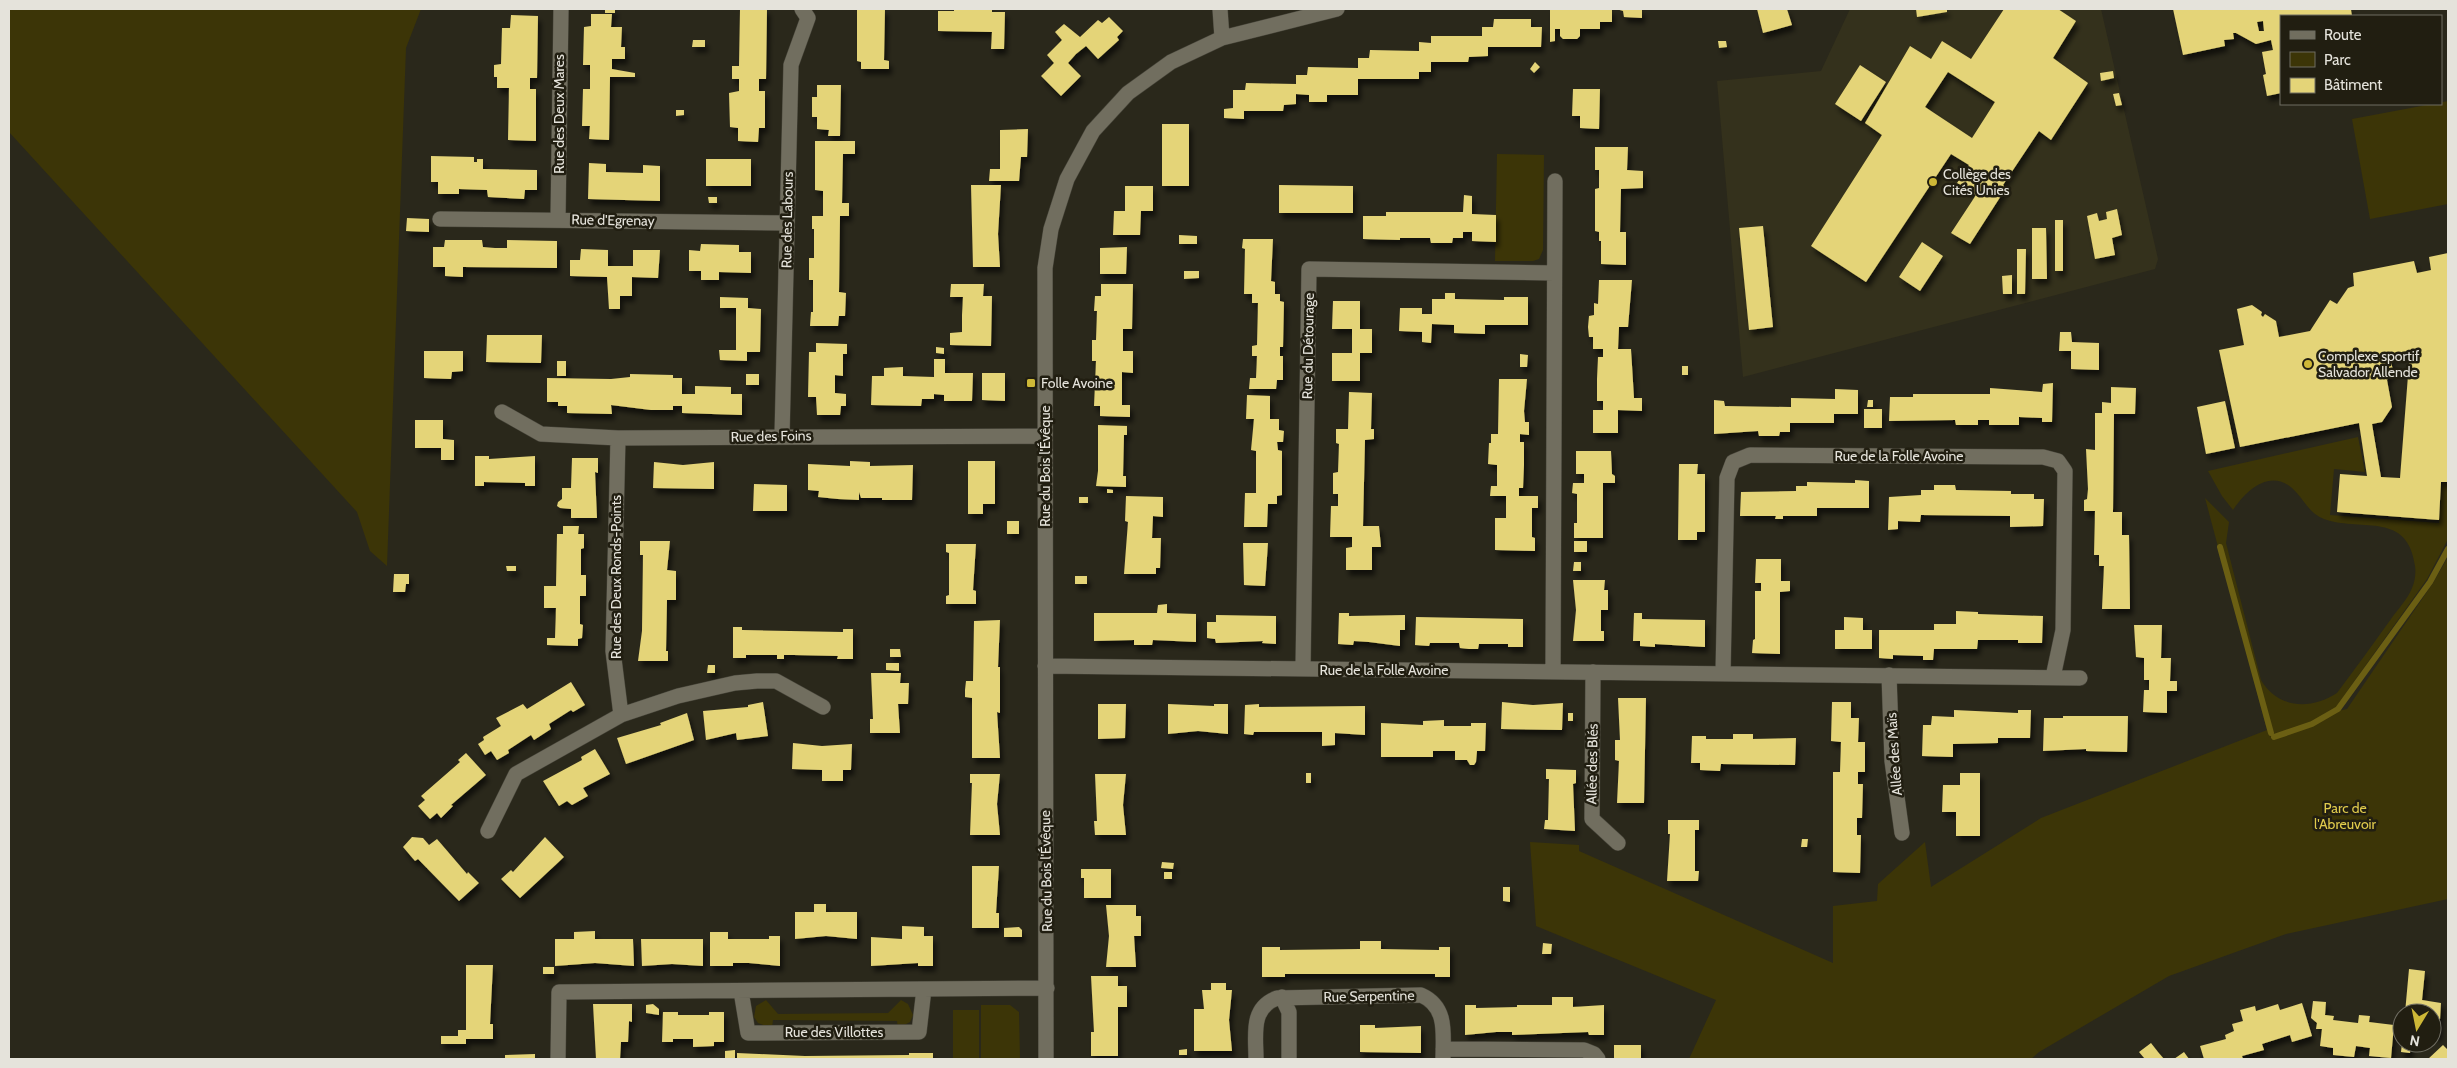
<svg xmlns="http://www.w3.org/2000/svg" width="2457" height="1068" viewBox="0 0 2457 1068" font-family="Cabin,sans-serif">
	<style>
		.built { fill: #34311c }
		.green { fill: #3c3507 }
		.lines { fill: none; stroke-linecap: round; stroke-linejoin: round }
		.stream { stroke: #6b5f13; stroke-width: 6 }
		.building { fill: #e4d478; fill-rule: evenodd; filter: url(#shadow) }
		.minor-casing { stroke: #454338; stroke-width: 16 }
		.minor { stroke: #716e5f; stroke-width: 15 }
		.poi-dot { fill: #ceb837; stroke: #211e11; stroke-width: 2 }
		.labels { text-anchor: middle; stroke-width: 5; stroke-linejoin: round; paint-order: stroke }
		.street-label { font-size: 14px; fill: #e5e3db; stroke: #211e11 }
		.poi-label { font-size: 14px; fill: #e5e3db; stroke: #211e11; text-anchor: start }
		.park-label { font-size: 14px; fill: #e0cb4c; stroke: #211e11 }
	</style>
	<defs>
		<filter id="shadow"><feDropShadow dx="3" dy="5.5" stdDeviation="2.5" flood-color="#0009"/></filter>
	</defs>
	<rect width="100%" height="100%" fill="#2a281b"/>
	<path class="built" d="M1850,9H2101L2158,259L2155,269L1743,377L1717,81L1821,71Z"/>
	<path class="green" d="M9,9H421L406,48L387,566L370,551L357,512L9,132Z
		M2448,101V204L2370,219L2352,119Z
		M1497,154L1544,155L1543,250L1539,259L1533,261H1495Z
		M2358,437L2365,472L2334,469L2330,515L2439,523L2442,483H2448V539L2427,579L2336,707L2324,714L2347,709L2433,583L2448,557V899L2286,934L2169,976L2039,1052L2031,1059H1689L1716,1000L1536,926L1530,842L1579,845V851L1833,963V906L1877,901L1878,884L1925,842L1931,887L2041,818L2267,730L2205,498L2229,522L2226,543L2261,680C2278,709 2311,710 2337,693C2355,669 2373,644 2391,619C2397,610 2408,599 2412,588C2415,581 2416,573 2415,566C2408,512 2363,531 2327,520C2310,515 2306,502 2294,490C2271,467 2246,490 2233,510L2222,496L2208,471Z
		M766,1000L778,1014L888,1013L901,1000L908,1004L913,1015L910,1022L898,1028L897,1021L773,1020L772,1028L758,1023L754,1017L756,1006Z
		M981,1005H1010L1019,1012L1020,1059H981Z
		M953,1010H979V1059H953Z"/>
	<g class="lines">
		<path class="stream" d="M2220,547L2271,733
			M2274,737L2312,724L2338,709L2430,582L2448,549"/>
	</g>
	<path class="building" d="M605,9H615V13H605Z
		M740,9H767L766,79H759V91H765V128H759L758,142L738,141V128L730,127L729,93L739,91V79H732V66H739Z
		M857,9H885L884,60L889,61V69H861V62L857,61Z
		M954,9H992V12H1005L1004,49H991L992,32L938,31V11H954Z
		M1550,9H1612V22H1600V29H1580V36L1577,39H1563L1560,36V29H1555V41L1550,42Z
		M1616,9H1642V18L1624,17L1623,11Z
		M1757,9H1787L1792,25L1763,33Z
		M1916,9H1947V12L1917,17Z
		M2004,9H2058L2076,21L2053,58L2088,83L2051,140L2039,131L2003,185L2006,188L1970,244L1951,233L1976,195L1957,183L1969,165L1951,154L1866,282L1811,246L1882,135L1865,123L1910,46L1931,59L1942,41L1971,59ZM1948,72L1995,102L1972,138L1925,107Z
		M2173,9H2351L2352,16H2281V93L2267,96L2263,75L2266,74L2262,52L2273,50L2271,40L2256,44L2236,33H2233L2234,39L2224,40L2225,46L2183,55ZM2263,21L2264,31H2259L2257,22Z
		M591,14H612L611,27H622L621,47H625V59H612V69L635,73V77H610L609,140L589,139L590,126H582L583,89H590V65H583L584,27L591,26Z
		M511,15L538,16L537,78H530V89H536V141L508,140L509,88H497V77H494V65L501,64L502,28H510Z
		M1109,17L1123,31L1117,37L1119,40L1098,59L1086,46L1076,54L1068,63L1081,76L1061,96L1041,76L1054,63L1047,55L1062,40L1055,32L1064,24L1080,37L1098,20L1102,23Z
		M1494,19H1531V27H1542L1541,47H1488V56L1469,57L1468,62H1431V72H1419V79H1358V95H1327V102H1309V95L1296,94V104L1284,105L1283,111H1244V119L1224,118V109L1233,108V90H1245L1246,83L1296,84V75H1307L1308,67L1358,68V58H1369L1370,50L1419,51V42L1431,43V36H1482V27H1493Z
		M693,40H705V47H692Z
		M1718,41H1726L1727,47L1719,48Z
		M1535,62L1540,67L1534,73L1530,69Z
		M1860,65L1886,82L1861,121L1835,104Z
		M2113,71L2114,78L2101,81L2100,73Z
		M817,85H841L840,136H828L829,130L817,129V117H812V97H817Z
		M1573,89H1600L1599,129L1580,128V116H1572Z
		M2119,93L2122,105L2116,106L2113,94Z
		M676,110H684V115L676,116Z
		M1162,124H1189V186H1162Z
		M1028,129L1027,157H1021L1019,181H989L990,169H1000V130Z
		M815,141H855V154H843L842,203H849V216H840L839,292L846,293L845,316H839L838,326H810L811,312H813V280H809V258H814V229H812V216H823V191L815,190Z
		M1595,147H1628L1627,170L1643,171V188L1621,189L1620,232H1626V265L1601,264V241H1599V232L1595,231V189L1599,188V170H1595Z
		M431,156L474,157V162H477V159H483V169L537,170V190H525L524,199L488,197L487,190L459,189V194H438V182H431Z
		M706,159H751V186H706Z
		M589,163L606,164V172L643,173V165L660,166V201L588,199Z
		M971,185H1001L998,234L1000,267H973Z
		M1279,185L1353,186V213H1279Z
		M1125,186H1153V211H1141L1140,235H1113L1114,211H1125Z
		M1464,195L1472,196V214L1496,215V242L1472,241V232H1463V238H1453L1452,243H1431L1430,238H1400V240L1363,239V216H1386V212H1463Z
		M708,197H717V203H709Z
		M2117,209L2122,235L2112,238L2115,255L2095,259L2087,216L2097,213L2099,221L2107,219L2106,212Z
		M407,218L429,219V232L406,231Z
		M2055,220H2063V271H2055Z
		M1763,226L1773,327L1749,330L1739,228Z
		M2032,228H2046L2047,279H2032Z
		M1179,235L1197,236V244H1179Z
		M1243,239H1273L1271,281L1275,282V294H1280V301L1284,302L1283,347H1280V356H1283V380H1277L1276,389H1249L1250,378H1256L1257,356H1252V346L1257,345L1258,303H1252V294H1244L1245,249L1242,248Z
		M445,240H482L483,247L495,248H507V240L557,241V268L463,267V277L445,276V267H433V247H444Z
		M1922,242L1943,256L1920,291L1899,277Z
		M701,244L739,245V252H751V273L719,272V280H701V271H689V250L700,251Z
		M1127,247L1126,274H1100V248Z
		M581,249L608,250V266H633V250H660L658,278L632,277V296H620V309H609L607,277L570,276V260H580Z
		M2017,249H2026L2025,294H2017Z
		M2448,253V482H2441L2439,520L2337,512L2340,474L2367,476L2359,423L2240,447L2219,350L2244,345L2237,309L2252,305L2262,312L2261,315L2263,317L2265,314L2276,321L2279,337L2310,331L2330,300L2337,304L2348,288L2354,286L2353,273L2414,261L2417,273L2431,270L2429,257ZM2410,350L2400,478L2381,477L2372,424L2382,422L2392,407L2387,380L2393,371L2390,356Z
		M1184,271H1199V278L1184,279Z
		M2012,275V294H2003L2002,276Z
		M1599,280H1632L1628,327H1619L1618,349H1631L1634,398H1642V411L1618,410V433H1593V410H1603V401H1597V379L1598,357H1603V349H1593V337H1589L1588,327L1589,316L1594,315V303L1598,304Z
		M951,284H984L983,296H992L991,346L950,345V333L962,332V315L963,297H950Z
		M1101,284H1133L1132,329H1123V351H1133V373L1122,372V405H1130V417L1100,416V406H1094L1096,361H1092V340H1096L1097,311H1094L1095,296H1101Z
		M1445,293H1455V299L1504,300V297H1528V325H1485V334L1454,333V325L1432,324L1431,343L1422,342V332L1399,331L1400,308H1422V314H1432V299H1445Z
		M720,297L748,298V308L761,309L760,352H747V361L720,360L719,350H736V308H720Z
		M1333,301H1360V329H1372V353H1360V381H1332V353H1352V329H1332Z
		M2060,332H2071L2072,342L2099,343V370L2071,369V351H2059Z
		M487,335H542L541,363L486,362Z
		M816,343L847,344V354H843V376L835,375V393L846,394V406H841L840,415H817L816,397H808L809,352H816Z
		M936,347L944,348V354L936,353Z
		M424,351H463V371L452,372L451,379L424,378Z
		M1520,354L1528,355L1527,367H1520Z
		M934,359H945V373H973L972,401H944V395L934,394V399H922L921,406L871,405L872,376H884V368L903,367V376L934,377Z
		M557,361H566V376H557Z
		M1682,366H1688V375H1682Z
		M982,373H1005V401L982,400Z
		M630,374L673,375V378H682V394H695V386L731,387V394H742V415L682,413V406H673V410H651L611,405L612,414L567,413V406H558V402H547V378L611,379L630,377Z
		M746,374H759V385H746Z
		M1499,379H1527L1524,411L1525,422H1529V435L1520,434V442H1524V465L1523,488H1519V496H1538V508H1532V537L1535,538V551L1495,550V518H1506V496H1490L1491,486H1497V465L1488,464L1489,443H1491V434H1498Z
		M2053,383L2052,422H2042V418L2019,417V425H1989V420H1978V425H1956L1955,420L1889,421L1890,397H1913V394H1990V388L2042,392L2043,384Z
		M2111,387L2136,388L2135,414H2114L2113,512H2122V535H2129L2130,609H2102L2104,566H2099V555H2094L2095,511H2084V500L2087,499L2088,489L2086,449L2095,450V413H2102V402L2111,403Z
		M1835,389L1858,390V414H1834V423H1790V432H1780L1779,436H1759L1758,431L1714,434V400L1724,401L1725,406L1791,407V398L1835,399Z
		M1349,392L1372,393L1371,429H1374V439L1365,440L1363,526H1379L1381,547H1372V570H1346V548L1352,547V537H1330L1331,506H1338V494H1333V473L1338,472L1339,444L1336,443V429H1348Z
		M1247,395L1270,396V419H1279V430L1284,431L1283,442H1277L1278,450L1282,451V495L1277,496V504H1268L1267,527H1244L1245,493H1256V451L1251,450L1254,419H1246Z
		M1868,400H1873V407H1867Z
		M2225,401L2235,448L2206,454L2197,407Z
		M1864,409H1882V428H1864Z
		M415,420H443V439L454,440V460H441V448H415Z
		M1098,425L1127,426V435H1124L1123,476H1126V487L1096,486L1098,471Z
		M1576,451H1611L1612,474L1615,476V483H1603V538H1574V523H1577V494L1572,493L1573,483H1584V474H1576Z
		M475,456H489V459L535,456V486H525V483L484,482V486H475Z
		M572,458H598V473L595,472L597,518H571V509L560,508L557,506L558,502L562,499V488H571Z
		M850,461L870,462V466L913,465L912,500H882V492V498H861L859,492V500L838,499L818,497L819,491L808,490V464L850,466Z
		M968,461H995V504H983V514H968Z
		M654,462L683,465L714,462V489L653,488Z
		M1679,464H1698L1697,474H1705V532H1697V540H1678Z
		M1855,480L1869,481V508H1817V516H1783V519H1775L1776,516H1740L1741,492L1796,491V486H1807V482L1855,483Z
		M754,484L787,485V511H753Z
		M1934,485H1955L1956,490L2011,491V494H2034V499H2044L2043,526L2010,527V516L1921,515L1920,522L1898,521V529L1888,530L1889,497L1921,495V490H1934Z
		M1107,489L1113,490V493H1107Z
		M1126,496L1163,497V517L1153,516L1152,538H1161L1160,568H1156V574H1124L1128,522L1125,521Z
		M1079,497H1088V503H1079Z
		M1007,521H1019V534H1007Z
		M563,526H579L578,534H584V548L581,549V575H586V596H580V624L583,625L582,638L578,639V646L547,645V638H555L556,608H544V586H556L557,534H563Z
		M640,541H670L667,570L676,571V600H667L666,651H668V661H638L642,631L643,555H640Z
		M1574,541H1587V552H1574Z
		M1243,543H1268L1265,586L1244,585Z
		M946,544H976L973,590L976,591V604H946V596L949,595V553L946,552Z
		M1756,559H1781V581H1790V591L1780,592V654L1752,653L1753,640L1755,639V591H1761V583H1755Z
		M1574,562H1581V571H1573Z
		M506,566H516V571H507Z
		M394,574H409V584H406L405,592H393Z
		M1075,576H1087V584H1075Z
		M1573,580H1605L1604,590H1608V610H1601V631H1604V641H1573L1576,610Z
		M1167,604V613L1196,614V642L1153,640L1152,645H1134V640L1094,641V613H1157L1158,605Z
		M1956,611L1978,612V614L2043,616L2042,643H2018V640H1978L1977,649H1934L1933,660H1923V656L1893,655V659L1879,658V630H1934V624H1956Z
		M1339,613H1349V616L1405,615V630H1400V646L1369,642L1354,641L1353,645L1338,644Z
		M1634,613H1642V619L1705,620V647L1655,644V647L1640,646V641H1633Z
		M1216,615L1276,616V644L1262,643L1263,641L1216,643L1215,639L1207,638V622H1216Z
		M1416,617L1523,619V647H1508V644H1479L1478,649H1469L1460,648L1459,643H1430L1429,646L1415,645Z
		M1844,617L1863,618V630H1872V649H1835V630H1844Z
		M1000,620L998,667H1000V713L997,712L1000,758H972V698L965,697V690L966,681H973L974,621Z
		M2134,625H2162L2161,658H2171L2170,681H2177V691H2167V713L2143,712L2144,690H2149V680H2144V658L2136,657Z
		M733,627H742V630L843,632V629H853V659H837L838,656L794,655H784V659H777V655H746V658H733Z
		M890,649H900L901,657H890Z
		M886,663H899V671L886,670Z
		M708,665H715V673H707Z
		M871,673H901L900,683H909L908,704H898L900,733H870V719H873Z
		M571,682L585,705L573,712L571,710L549,724L551,729L534,740L531,735L508,750L509,753L497,760L491,751L485,755L478,744L484,740L483,737L501,726L496,718L523,704L527,709Z
		M1618,698H1646L1644,803H1617L1619,761L1615,760V740H1620Z
		M763,702L768,736L737,740L736,733L706,740L703,711L748,707V705Z
		M1502,702L1533,705L1563,703L1562,730L1501,729Z
		M1832,702H1851V718H1859L1858,742H1865V772H1858V784H1863L1862,818H1857V835H1861L1860,873L1833,872V772H1840L1841,742L1831,741Z
		M1098,704H1126L1125,738L1098,739Z
		M1168,704L1214,706V704H1228V734L1198,731L1168,734Z
		M1259,704V707L1365,706V735L1335,733V745L1322,746V732H1254L1253,735L1244,734L1245,705Z
		M1954,710L2018,713V710H2031L2030,738H1998V743L1953,744V757L1922,756L1923,725H1931L1932,716L1954,717Z
		M687,713L694,740L626,764L617,738L661,725L660,723Z
		M1568,713H1573V721H1568Z
		M2063,716H2128L2127,752L2086,751V749L2043,751L2044,718H2063Z
		M1444,720V726H1471V723H1486L1485,751H1477L1476,762L1474,765H1470L1467,760H1455V751H1433V757H1381V723L1423,725V721Z
		M1733,734H1753V739L1796,738L1795,765L1721,764L1720,771L1700,770V763H1691L1692,736H1706V739H1733Z
		M793,743L822,746L852,744L851,770H843V781H822V770L792,769Z
		M595,749L610,774L583,788L588,796L572,805L567,801L559,806L543,781L582,760L581,757Z
		M466,753L486,775L451,805L453,806L441,818L437,813L430,819L418,806L425,800L421,796L460,762L458,760Z
		M1546,769L1576,770V783L1573,784L1575,831L1544,829L1545,820H1548L1549,779H1546Z
		M1306,773H1311V783H1306Z
		M1960,773H1980V836H1956V812H1942L1943,785H1960Z
		M970,774H1000L997,804L1000,835H970L972,783H970Z
		M1095,774H1126L1123,805L1126,835H1095L1094,821H1097Z
		M1668,820H1699V830H1695V871H1699L1698,881H1667L1670,834H1668Z
		M412,837L423,838L429,845L437,839L467,874L468,872L479,883L459,901L418,859L415,861L403,847Z
		M545,837L564,857L520,898L501,879L511,870L513,872Z
		M1802,839H1808L1807,847H1801Z
		M1162,862L1174,863L1173,869L1161,868Z
		M972,866H999L996,913H999V928H972Z
		M1081,869H1111V898H1084V878H1081Z
		M1164,872H1172V879H1164Z
		M1503,887H1510V902L1503,901Z
		M814,904H826V912H857V939L826,936L795,939V912H814Z
		M1106,905H1136V916H1141V936H1134L1136,967H1106L1109,936Z
		M902,926L924,927V936H933V966H918V963L871,966V937L902,939Z
		M1019,927L1022,930V937H1004V928Z
		M595,931V939H633L634,966L595,963L555,966V939H574V932Z
		M710,932H728V939H769V936H780V966L749,963H733V966H710Z
		M641,939H703V966L672,964L642,966Z
		M1360,941H1381V949L1439,950V947H1450V977H1435V974H1285V977H1262V947H1280V950L1360,949Z
		M1543,943L1552,944L1551,954H1542Z
		M466,965H493L490,1024H493V1039H466V1044H441V1036H458V1030H466Z
		M543,967H554V974H543Z
		M2409,969L2425,971L2422,1000L2441,1003L2439,1036L2432,1035V1013H2405Z
		M1091,976H1118V986H1127V1007H1118V1056H1091V1032H1094Z
		M1211,983H1226V990H1232L1229,1020L1232,1051H1194V1009H1204L1202,990H1211Z
		M1552,997H1573V1007L1604,1005V1035H1589L1588,1032L1512,1035V1032H1496L1465,1035V1005H1476V1008L1517,1007V1005H1552Z
		M2313,1001L2326,1002L2325,1015L2334,1016L2333,1020L2358,1023L2359,1015L2370,1016L2369,1022L2394,1025L2391,1058L2369,1056L2370,1048L2356,1046L2354,1057L2333,1055V1048L2320,1046L2322,1029H2316L2317,1023L2311,1018Z
		M2302,1003L2312,1036L2292,1042L2290,1035L2262,1044L2264,1050L2242,1056L2243,1059H2204L2200,1046L2226,1039L2225,1035L2234,1031L2232,1024L2243,1021L2240,1010L2255,1006L2256,1011L2278,1004L2280,1010Z
		M593,1004H632V1022L629,1021L628,1042H621L620,1059H596Z
		M653,1004L659,1009V1015L646,1013V1005Z
		M663,1012H678V1015H709V1012H724V1042H714V1046L693,1047V1039H673V1042H662Z
		M1360,1025H1375V1028L1421,1026V1053L1360,1052Z
		M2151,1043L2158,1052L2164,1059H2145L2139,1052Z
		M2402,1043H2411L2410,1053L2401,1052Z
		M1614,1045H1641V1059H1614Z
		M2443,1045L2448,1050V1059H2428Z
		M1187,1049V1055H1179V1050Z
		M735,1050V1059H725V1051Z
		M2184,1052L2189,1059H2174Z
		M737,1053L805,1056L909,1055V1053H933V1059H737Z
		M535,1054V1059H505V1055Z"/>
	<g class="lines">
		<g class="minor-casing">
			<path id="minor" d="M1220,9L1222,38
				M440,219L787,223
				M558,219L561,9
				M502,412L541,434L618,438L1045,436
				M782,436L791,65L808,18L802,9
				M618,438L613,651L621,715
				M1045,666L2080,678
				M1303,669L1309,269L1554,273
				M1553,670L1555,181
				M1593,672L1592,819L1618,843
				M1723,674L1727,478L1733,462L1750,455L2043,457L2058,461L2065,471L2063,630L2053,677
				M1889,675L1892,761L1902,833
				M488,831L516,774L621,715L678,696L735,683L757,681H776L823,707
				M741,991L748,1033L919,1032L924,989
				M1282,997L1289,1012V1059
				M1443,1049L1584,1050L1594,1054L1598,1059
				M558,1059L559,992L1047,988
				M1046,1059L1045,268L1051,229L1067,179L1093,131L1128,93L1171,62L1222,38L1337,9
				M1256,1059C1256,1035 1250,1008 1277,998L1421,995C1448,1007 1443,1034 1443,1059"/>
		</g>
		<use href="#minor" class="minor"/>
	</g>
	<g class="poi-dot">
		<circle cx="1933" cy="182" r="5"/>
		<circle cx="2308" cy="364" r="5"/>
		<rect x="1026" y="378" width="10" height="10" rx="2.5"/>
	</g>
	<g class="labels">
		<g class="street-label">
			<text transform="translate(559 114) rotate(-90)" y="5">Rue des Deux Mares</text>
			<text transform="translate(613 220) rotate(1)" y="5">Rue d'Egrenay</text>
			<text transform="translate(787 220) rotate(-89)" y="5">Rue des Labours</text>
			<text transform="translate(1308 346) rotate(-89)" y="5">Rue du Détourage</text>
			<text transform="translate(771 436) rotate(-1)" y="5">Rue des Foins</text>
			<text x="1899" y="461">Rue de la Folle Avoine</text>
			<text transform="translate(1045 466) rotate(-90)" y="5">Rue du Bois l'Évêque</text>
			<text transform="translate(616 577) rotate(-90)" y="5">Rue des Deux Ronds-Points</text>
			<text x="1384" y="675">Rue de la Folle Avoine</text>
			<text transform="translate(1894 754) rotate(-94)" y="5">Allée des Maïs</text>
			<text transform="translate(1592 764) rotate(-89)" y="5">Allée des Blés</text>
			<text transform="translate(1046 871) rotate(-91)" y="5">Rue du Bois l'Évêque</text>
			<text transform="translate(1369 996) rotate(-1)" y="5">Rue Serpentine</text>
			<text x="834" y="1037">Rue des Villottes</text>
		</g>
		<g class="poi-label">
			<text x="1943" y="179">Collège des<tspan x="1943" dy="16">Cités Unies</tspan></text>
			<text x="2318" y="361">Complexe sportif<tspan x="2318" dy="16">Salvador Allende</tspan></text>
			<text x="1041" y="388">Folle Avoine</text>
		</g>
		<g class="park-label">
			<text x="2345" y="813">Parc de<tspan x="2345" dy="16">l'Abreuvoir</tspan></text>
		</g>
	</g>
	<rect width="2457" height="1068" fill="none" stroke="#e5e3db" stroke-width="20"/>
	<rect x="2280" y="15" width="162" height="90" fill="#211e11" stroke="#6f6d62"/>
	<rect x="2290" y="31" width="25" height="8" fill="#716e5f" stroke="#6f6d62"/>
	<text x="2324" y="40" font-size="15" fill="#e5e3db">Route</text>
	<rect x="2290" y="52" width="25" height="15" fill="#3c3507" stroke="#6f6d62"/>
	<text x="2324" y="65" font-size="15" fill="#e5e3db">Parc</text>
	<rect x="2290" y="78" width="25" height="15" fill="#e4d478" stroke="#6f6d62"/>
	<text x="2324" y="90" font-size="15" fill="#e5e3db">Bâtiment</text>
	<g transform="translate(2417 1028) rotate(190)"><circle r="24" fill="#211e11" stroke="#6f6d62"/>
	<path d="M0-4L9 19L0 12L-9 19Z" fill="#ceb837"/>
	<text y="-8" font-size="14" font-weight="bold" text-anchor="middle" fill="#e5e3db">N</text>
	</g>
</svg>
